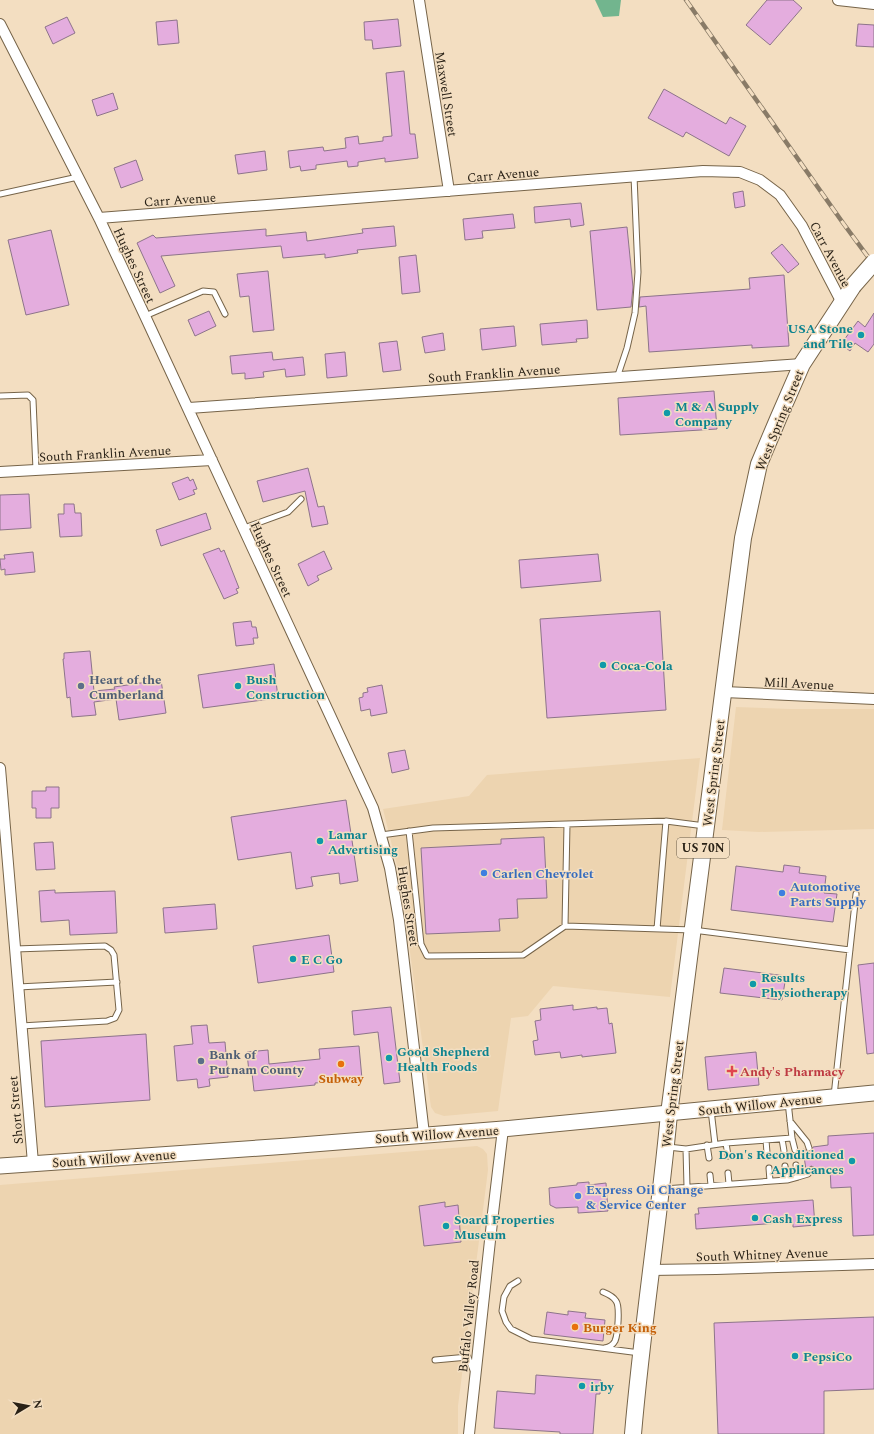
<svg xmlns="http://www.w3.org/2000/svg" width="874" height="1434" viewBox="0 0 874 1434" font-family="Spectral,serif">
	<style>
		.built { fill: #edd4b0 }
		.forest { fill: #72b58e }
		.building { fill: #e4adde; stroke: #8d748a }
		.lines { fill: none; stroke-linecap: round; stroke-linejoin: round }
		.lane-casing { stroke: #766449; stroke-width: 7 }
		.street-casing { stroke: #766449; stroke-width: 12 }
		.secondary-casing { stroke: #766449; stroke-width: 17 }
		.primary-casing { stroke: #766449; stroke-width: 18 }
		.lane { stroke: #fff; stroke-width: 5 }
		.street { stroke: #fff; stroke-width: 10 }
		.secondary { stroke: #fff; stroke-width: 15 }
		.primary { stroke: #fff; stroke-width: 16 }
		.rail-casing { stroke: #897b67; stroke-width: 4.5 }
		.rail { stroke: #f3dec1; stroke-width: 3; stroke-dasharray: 9; stroke-linecap: butt }
		.primary-bridge-casing { stroke: #766449; stroke-width: 18; stroke-linecap: butt }
		.primary-bridge { stroke: #fff; stroke-width: 16 }
		.culture-dot { fill: #0f9aa8; stroke: #f3dec1; stroke-width: 1.5 }
		.service-dot { fill: #5c6f8a; stroke: #f3dec1; stroke-width: 1.5 }
		.shop-dot { fill: #3f7fe0; stroke: #f3dec1; stroke-width: 1.5 }
		.food-dot { fill: #e8710a; stroke: #f3dec1; stroke-width: 1.5 }
		.health-dot { fill: #e0444e; stroke: #f3dec1; stroke-width: 1.5 }
		.labels { text-anchor: middle; stroke-width: 3; stroke-linejoin: round; paint-order: stroke }
		.shield { fill: #f3dec1; stroke: #665a49; stroke-width: 1 }
		.shield-label { font-size: 12px; font-weight: bold; fill: #292116 }
		.street-label { font-size: 13px; fill: #292116; stroke: #f3dec1 }
		.culture-label { font-size: 13px; font-weight: bold; fill: #0d838f; stroke: #f3dec1; text-anchor: start }
		.service-label { font-size: 13px; font-weight: bold; fill: #4e5e75; stroke: #f3dec1; text-anchor: start }
		.shop-label { font-size: 13px; font-weight: bold; fill: #366cbe; stroke: #f3dec1; text-anchor: start }
		.health-label { font-size: 13px; font-weight: bold; fill: #be3a42; stroke: #f3dec1; text-anchor: start }
		.food-label { font-size: 13px; font-weight: bold; fill: #c56008; stroke: #f3dec1 }
	</style>
	<rect width="100%" height="100%" fill="#f3dec1"/>
	<path class="built" d="M736,707L790,709H874V829L759,832L722,830Z
		M700,758L670,997L553,986L528,1016L511,1018L498,1111L444,1116L435,1113L431,1107L400,878L383,809L469,796L487,775Z
		M477,1146L483,1149L487,1154L488,1170L458,1406V1434H0V1185Z"/>
	<path class="forest" d="M595,0H621L619,16L603,17Z"/>
	<path class="building" d="M767,0H793L802,8L770,45L746,25Z
		M67,17L75,33L53,44L45,27Z
		M398,19L401,46L373,49L372,40H365L364,22Z
		M177,20L179,43L158,45L156,22Z
		M858,24L874,25V47L856,46Z
		M404,71L410,134H415L418,158L385,162V158L358,162V166L348,167L347,161L316,165V169L301,171L300,166L290,168L288,151L323,147L324,151L346,148L345,138L358,136L359,144L383,141V137L392,136L386,73Z
		M664,89L726,124L730,117L746,126L729,156L686,132L683,137L648,118Z
		M113,93L118,109L97,116L92,100Z
		M265,151L267,170L238,174L235,155Z
		M136,160L143,180L121,188L114,168Z
		M743,191L745,206L735,208L733,193Z
		M581,203L584,225L571,227L570,219L535,223L534,207Z
		M513,214L515,228L482,231L483,238L465,240L463,219Z
		M394,226L396,246L357,250L358,253L325,258V254L283,258L281,246L161,256L175,286L160,293L137,243L153,235L156,238L266,229V236L306,232L307,241L363,233L362,229Z
		M627,227L633,287L631,307L597,310L590,231Z
		M51,230L69,305L26,315L8,240Z
		M782,244L799,264L788,273L771,253Z
		M416,255L420,292L402,294L399,257Z
		M268,271L274,330L253,332L249,296L240,297L237,274Z
		M784,275L789,346L752,348V345L649,352L646,306L639,307L640,297L750,289L749,278Z
		M209,311L216,326L195,336L188,320Z
		M874,313V344L868,352L855,343L850,351L841,344L858,321L865,327Z
		M587,320L588,338L576,339L577,342L542,345L540,324Z
		M514,326L516,346L482,350L480,329Z
		M443,333L445,350L425,353L422,337Z
		M397,341L401,370L383,372L379,343Z
		M272,352L273,360L303,357L305,375L286,377L285,369L263,372L264,377L245,379V373L232,374L230,356Z
		M345,352L347,376L327,378L325,354Z
		M714,391L717,429L620,435L618,398Z
		M308,468L318,507L324,506L328,524L312,527L305,491L263,502L257,481Z
		M188,477L190,481L193,479L197,489L193,490L195,494L179,500L172,483Z
		M29,494L31,528L0,530V495Z
		M64,504H74L75,513H81L82,536L60,537L58,514H64Z
		M206,513L211,529L161,546L156,530Z
		M219,548L221,552L224,550L239,588L236,589L238,593L224,599L203,554Z
		M324,551L332,569L317,576L319,580L308,586L298,564Z
		M33,552L35,572L5,575V569L1,570L0,559H5L4,555Z
		M598,554L601,581L521,588L519,560Z
		M660,611L666,710L547,718L540,619Z
		M251,621L252,627H256L258,638H253L254,644L236,646L233,623Z
		M90,651L94,691L115,689L114,687L161,680L166,713L119,720L116,699L94,702L96,715L72,717L70,697L67,698L63,659H64V653Z
		M274,664L278,698L203,708L198,675Z
		M382,685L387,713L371,716L370,709L361,711L359,698L363,697V693L368,692L367,688Z
		M405,750L409,769L392,773L388,753Z
		M46,787H59V808H51V818H36V808H32V791H46Z
		M346,800L358,881L340,884L339,873L311,877L313,886L296,889L291,852L238,860L231,817Z
		M544,837L547,898L517,899L518,918L499,919L500,931L426,934L421,848L501,844V839Z
		M53,842L55,869L36,870L34,843Z
		M784,865L800,867L799,873L826,876L824,893L837,894L833,922L731,910L736,866L783,872Z
		M55,890V893L115,891L117,933L70,935L69,920L41,922L39,891Z
		M215,904L217,929L165,933L163,908Z
		M329,935L334,972L258,983L253,946Z
		M874,963V1053L867,1054L858,965Z
		M724,968L786,976L782,1000L720,993Z
		M573,1005V1010L597,1007V1009L607,1008L609,1024L612,1023L616,1053L582,1057V1055L561,1058L560,1052L535,1055L533,1041L538,1040L535,1021L541,1020L540,1009Z
		M391,1007L400,1082L384,1084L378,1032L354,1035L352,1011Z
		M207,1025L209,1043L225,1042L228,1077L209,1079L210,1086L198,1088L197,1079L177,1081L174,1046L193,1044L191,1026Z
		M146,1034L150,1100L45,1107L41,1041Z
		M359,1046L362,1079L315,1083V1085L254,1091L252,1073H249L247,1052L268,1050L269,1064L320,1059L319,1049Z
		M756,1052L759,1085L708,1090L705,1057Z
		M874,1133V1235L853,1236L851,1187L831,1188L830,1168L815,1170L814,1167L811,1166L806,1170L803,1149L810,1152L812,1150L813,1147L828,1145V1136Z
		M589,1182V1185L606,1183L608,1211L578,1213V1207L556,1208L550,1205L549,1188L577,1185V1183Z
		M813,1200L815,1225L793,1227V1222L696,1229L695,1214H699L698,1208Z
		M445,1202V1207L458,1205L461,1242L424,1246L419,1206Z
		M568,1311L586,1313L585,1318L605,1320L603,1341L544,1334L547,1312L568,1315Z
		M874,1317V1389L824,1391V1434H718L714,1323Z
		M536,1375L601,1380L600,1394H596L593,1434H560V1432L494,1428L497,1391L535,1394Z"/>
	<g class="lines">
		<g class="lane-casing">
			<path id="lane" d="M0,194L78,177
				M145,316L203,291L214,292L225,314
				M617,378L627,348L635,313L638,272L634,176
				M0,396L28,395L33,400L36,470
				M244,528L288,512L301,499
				M409,831L421,944L427,956L523,955L565,926L693,930L850,950
				M381,835L433,828L666,821L705,826
				M565,926L567,824
				M657,929L666,821
				M15,949L105,946L111,950L114,955L119,1010L115,1018L107,1021L21,1026
				M18,987L117,982
				M834,1096L856,894
				M788,1102L792,1138L795,1150
				M711,1110L715,1144
				M790,1121L807,1142L809,1148
				M782,1139L784,1151
				M766,1140L767,1153
				M726,1143L728,1156
				M707,1145L709,1158
				M668,1147L686,1149L726,1143L792,1138
				M686,1149L687,1187
				M785,1166L787,1180
				M769,1168L770,1181
				M728,1173L729,1184
				M710,1175L711,1185
				M798,1177L808,1174L811,1170
				M664,1189L787,1180L798,1177L796,1165
				M518,1281L510,1286L504,1297L502,1311L506,1322L511,1329L531,1339L640,1353
				M603,1292C608,1294 613,1296 616,1301C620,1306 618,1334 615,1341C613,1345 609,1347 605,1348
				M435,1360L468,1357L473,1370"/>
		</g>
		<g class="street-casing">
			<path id="street" d="M419,0L449,191
				M838,0L874,4
				M0,24L99,218L145,316L373,808L390,868L399,920L424,1134
				M99,218L703,171L740,172L760,180L780,195L802,226L841,301
				M189,408L802,364
				M0,472L212,460
				M724,692L874,699
				M0,768L33,1163
				M650,1270L716,1269L874,1264
				M469,1434L493,1213L503,1129"/>
		</g>
		<g class="secondary-casing">
			<path id="secondary" d="M0,1166L288,1146L503,1129L874,1093"/>
		</g>
		<g class="primary-casing">
			<path id="primary" d="M633,1434C642,1327 659,1221 669,1114L743,538L759,464L778,419L802,364L853,286"/>
		</g>
		<use href="#lane" class="lane"/>
		<use href="#street" class="street"/>
		<use href="#secondary" class="secondary"/>
		<use href="#primary" class="primary"/>
		<g class="rail-casing">
			<path id="rail" d="M686,0L843,223L874,265"/>
		</g>
		<use href="#rail" class="rail"/>
		<g class="primary-bridge-casing">
			<path id="primary-bridge" d="M853,286L874,262"/>
		</g>
		<use href="#primary-bridge" class="primary-bridge"/>
	</g>
	<g class="culture-dot">
		<circle cx="861" cy="335" r="4"/>
		<circle cx="667" cy="413" r="4"/>
		<circle cx="603" cy="665" r="4"/>
		<circle cx="238" cy="686" r="4"/>
		<circle cx="320" cy="841" r="4"/>
		<circle cx="293" cy="959" r="4"/>
		<circle cx="753" cy="984" r="4"/>
		<circle cx="389" cy="1058" r="4"/>
		<circle cx="852" cy="1161" r="4"/>
		<circle cx="755" cy="1218" r="4"/>
		<circle cx="446" cy="1226" r="4"/>
		<circle cx="795" cy="1356" r="4"/>
		<circle cx="582" cy="1386" r="4"/>
	</g>
	<g class="service-dot">
		<circle cx="81" cy="686" r="4"/>
		<circle cx="201" cy="1061" r="4"/>
	</g>
	<g class="shop-dot">
		<circle cx="484" cy="873" r="4"/>
		<circle cx="782" cy="893" r="4"/>
		<circle cx="578" cy="1196" r="4"/>
	</g>
	<g class="food-dot">
		<circle cx="341" cy="1064" r="4"/>
		<circle cx="575" cy="1327" r="4"/>
	</g>
	<path class="health-dot" d="M730 1065h4v4h4v4h-4v4h-4v-4h-4v-4h4z"/>
	<g class="labels">
		<rect class="shield" x="677" y="838" width="52" height="20" rx="3"/>
		<g class="shield-label">
			<text x="703" y="852">US 70N</text>
		</g>
		<g class="street-label">
			<text transform="translate(447 94) rotate(81)" y="5">Maxwell Street</text>
			<text transform="translate(503 174) rotate(-5)" y="5">Carr Avenue</text>
			<text transform="translate(180 199) rotate(-4)" y="5">Carr Avenue</text>
			<text transform="translate(831 254) rotate(62)" y="5">Carr Avenue</text>
			<text transform="translate(135 265) rotate(65)" y="5">Hughes Street</text>
			<text transform="translate(494 373) rotate(-4)" y="5">South Franklin Avenue</text>
			<text transform="translate(779 420) rotate(-68)" y="5">West Spring Street</text>
			<text transform="translate(105 453) rotate(-3)" y="5">South Franklin Avenue</text>
			<text transform="translate(272 559) rotate(65)" y="5">Hughes Street</text>
			<text transform="translate(799 683) rotate(3)" y="5">Mill Avenue</text>
			<text transform="translate(713 773) rotate(-83)" y="5">West Spring Street</text>
			<text transform="translate(409 906) rotate(81)" y="5">Hughes Street</text>
			<text transform="translate(672 1094) rotate(-83)" y="5">West Spring Street</text>
			<text transform="translate(760 1104) rotate(-6)" y="5">South Willow Avenue</text>
			<text transform="translate(15 1110) rotate(-95)" y="5">Short Street</text>
			<text transform="translate(437 1134) rotate(-4)" y="5">South Willow Avenue</text>
			<text transform="translate(114 1158) rotate(-4)" y="5">South Willow Avenue</text>
			<text transform="translate(762 1254) rotate(-2)" y="5">South Whitney Avenue</text>
			<text transform="translate(468 1316) rotate(-84)" y="5">Buffalo Valley Road</text>
		</g>
		<g class="culture-label">
			<text x="853" y="333" text-anchor="end">USA Stone<tspan x="853" dy="15">and Tile</tspan></text>
			<text x="675" y="411">M &amp; A Supply<tspan x="675" dy="15">Company</tspan></text>
			<text x="611" y="670">Coca-Cola</text>
			<text x="246" y="684">Bush<tspan x="246" dy="15">Construction</tspan></text>
			<text x="328" y="839">Lamar<tspan x="328" dy="15">Advertising</tspan></text>
			<text x="301" y="964">E C Go</text>
			<text x="761" y="982">Results<tspan x="761" dy="15">Physiotherapy</tspan></text>
			<text x="397" y="1056">Good Shepherd<tspan x="397" dy="15">Health Foods</tspan></text>
			<text x="844" y="1159" text-anchor="end">Don's Reconditioned<tspan x="844" dy="15">Applicances</tspan></text>
			<text x="763" y="1223">Cash Express</text>
			<text x="454" y="1224">Soard Properties<tspan x="454" dy="15">Museum</tspan></text>
			<text x="803" y="1361">PepsiCo</text>
			<text x="590" y="1391">irby</text>
		</g>
		<g class="service-label">
			<text x="89" y="684">Heart of the<tspan x="89" dy="15">Cumberland</tspan></text>
			<text x="209" y="1059">Bank of<tspan x="209" dy="15">Putnam County</tspan></text>
		</g>
		<g class="shop-label">
			<text x="492" y="878">Carlen Chevrolet</text>
			<text x="790" y="891">Automotive<tspan x="790" dy="15">Parts Supply</tspan></text>
			<text x="586" y="1194">Express Oil Change<tspan x="586" dy="15">&amp; Service Center</tspan></text>
		</g>
		<g class="health-label">
			<text x="740" y="1076">Andy's Pharmacy</text>
		</g>
		<g class="food-label">
			<text x="341" y="1083">Subway</text>
			<text x="583" y="1332" text-anchor="start">Burger King</text>
		</g>
	</g>
	<g transform="translate(28 1406) rotate(80)" stroke="#f3dec1" stroke-width="3" paint-order="stroke">
	<path d="M0-3L7 15L0 10L-7 15Z" fill="#292116"/>
	<text y="-6" font-size="11" font-weight="bold" text-anchor="middle" fill="#292116">N</text>
	</g>
</svg>
